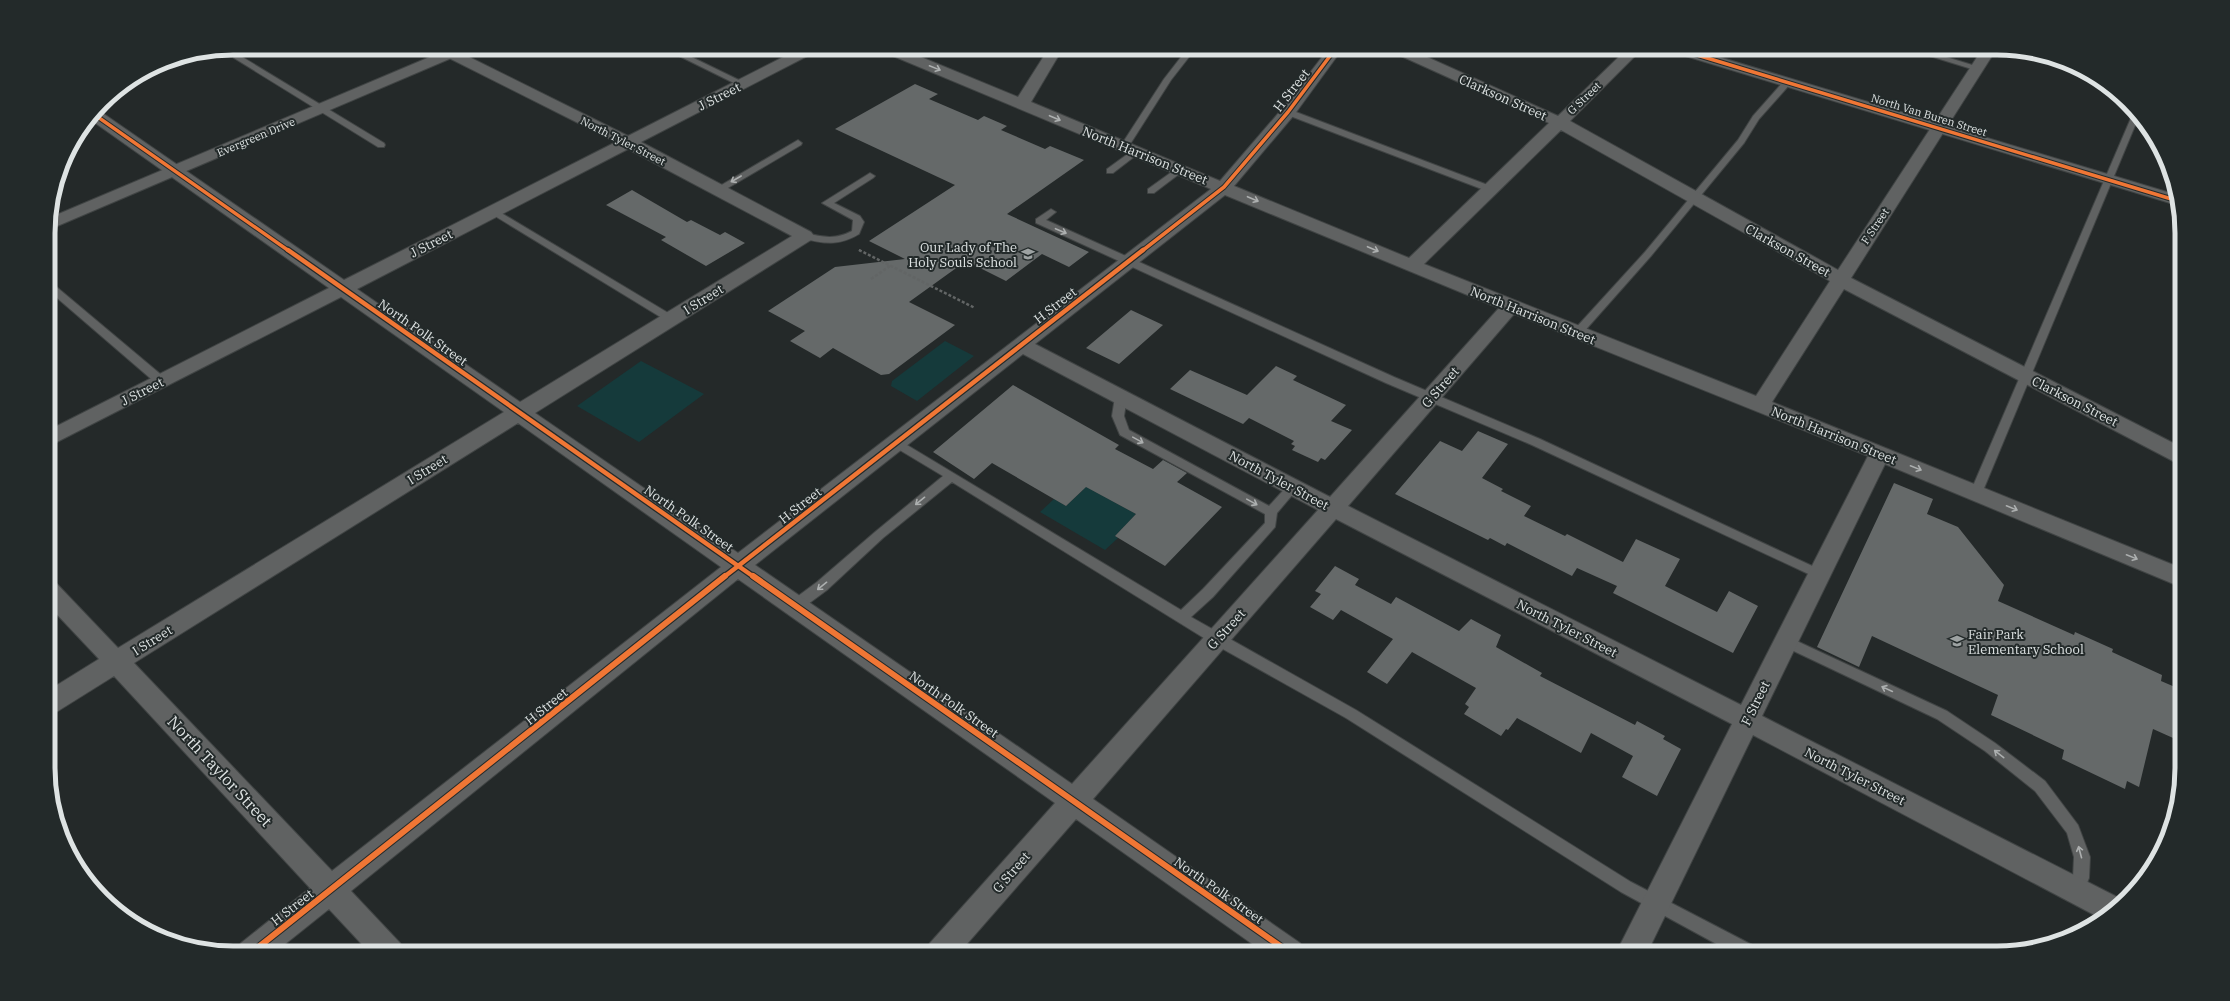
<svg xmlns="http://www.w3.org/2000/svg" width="2230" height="1001" viewBox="0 0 2230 1001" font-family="'IBM Plex Serif',serif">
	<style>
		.green { fill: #153a3b }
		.building { fill: #656969 }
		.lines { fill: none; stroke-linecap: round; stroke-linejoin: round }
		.service-casing { stroke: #404444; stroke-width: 2 }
		.minor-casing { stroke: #404444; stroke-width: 2 }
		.tertiary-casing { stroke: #404444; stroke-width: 2 }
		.path-far1 { stroke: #626565; stroke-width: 2; stroke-dasharray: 2 1.5; stroke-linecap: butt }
		.path { stroke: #626565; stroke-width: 2.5; stroke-dasharray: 3 2; stroke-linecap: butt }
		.service { fill: #606262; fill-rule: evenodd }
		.minor { fill: #606262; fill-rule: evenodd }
		.tertiary { fill: #606262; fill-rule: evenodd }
		.cycleway-far2-casing { stroke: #232a2a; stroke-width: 5.5 }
		.cycleway-far1-casing { stroke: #232a2a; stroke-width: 7 }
		.cycleway-casing { stroke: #232a2a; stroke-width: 8 }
		.cycleway-far2 { stroke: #f07635; stroke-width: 3.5 }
		.cycleway-far1 { stroke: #f07635; stroke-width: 4.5 }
		.cycleway { stroke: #f07635; stroke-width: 6 }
		.oneway { stroke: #acafaf }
		.labels { text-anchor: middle; stroke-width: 4; stroke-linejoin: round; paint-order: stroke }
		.far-street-label { font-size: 11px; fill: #dee3e3; stroke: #232a2a }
		.street-label { font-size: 13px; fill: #dee3e3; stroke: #232a2a }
		.poi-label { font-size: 13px; fill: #dee3e3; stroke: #232a2a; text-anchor: end }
		.near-street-label { font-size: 16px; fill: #dee3e3; stroke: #232a2a }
		.rim { fill: none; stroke: #dee3e3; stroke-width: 5 }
	</style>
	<rect width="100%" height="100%" fill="#242929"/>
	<path class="green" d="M945,341L974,356L917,401L891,386L892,381Z
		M641,361L704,394L639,442L577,406Z
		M1079,483L1136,514L1115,536L1118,538L1105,550L1040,512L1054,499L1066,506L1083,490Z"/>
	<path class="building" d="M915,84L938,94L929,99L978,120L984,116L1007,126L1001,130L1045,149L1050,146L1084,160L1007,214L1089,252L1069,267L1042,254L1006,281L966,261L909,302L955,325L889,374L881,375L833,348L820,358L790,341L805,331L768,311L835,267L905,259L869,241L955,185L835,129Z
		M632,190L687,222L691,220L720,235L725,232L745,243L706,266L661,240L666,237L606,205Z
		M1131,310L1163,325L1119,364L1086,348Z
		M1276,366L1297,376L1293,380L1346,405L1331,421L1352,430L1325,460L1321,458L1318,462L1292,450L1295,446L1291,444L1294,441L1249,418L1243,424L1170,389L1190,370L1247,395Z
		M1013,385L1119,445L1115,449L1153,469L1163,460L1187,473L1177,482L1222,507L1165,566L1115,536L1136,514L1086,487L1066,506L992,463L974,479L933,452Z
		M1478,431L1508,444L1482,478L1503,489L1501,491L1531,506L1524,516L1565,536L1567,534L1623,562L1636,539L1680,559L1665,586L1717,612L1729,591L1758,606L1733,653L1613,593L1617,586L1577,568L1572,576L1507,543L1505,546L1490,538L1488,540L1395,494L1440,441L1462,451Z
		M1894,483L1933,499L1927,514L1958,527L2004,585L1998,601L2074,635L2075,632L2113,649L2112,652L2162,675L2161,681L2182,690V742L2153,729L2139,787L2127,781L2125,789L2062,759L2064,750L1991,715L1998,695L1872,636L1859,667L1817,647Z
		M1335,566L1359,579L1355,585L1391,604L1396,597L1459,631L1471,619L1501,635L1496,647L1542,673L1540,676L1635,725L1637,721L1665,736L1663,739L1681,749L1657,796L1622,777L1633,756L1591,733L1581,753L1517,718L1508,730L1506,729L1501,736L1464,714L1469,707L1465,704L1476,688L1412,652L1387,684L1367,672L1393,639L1341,610L1333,620L1310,607L1321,594L1315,591Z"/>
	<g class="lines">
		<g class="service-casing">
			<path id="service" d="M663,48H673L747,84L740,86Z
				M1188,48H1196L1171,80L1127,149H1121L1120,147L1164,79Z
				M1904,48H1917L1982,68L1975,70Z
				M229,49L384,143L385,145L384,147H378L221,50Z
				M1784,81L1791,83L1759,119L1744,143L1651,256L1581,335H1573L1572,333L1573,331L1645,252L1738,140L1753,116Z
				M1288,109L1493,187L1495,189L1493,191H1487L1285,114V110Z
				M2134,111L2139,116L1982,493L1980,496H1972L1970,493Z
				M798,140L802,143L801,145L721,192L718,193L713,190Z
				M1136,148L1140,151L1139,153L1113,173H1107V169Z
				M1180,166L1185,169L1183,171L1154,193H1148V189Z
				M870,173L875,176L873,178L834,203L860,216L864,222L859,234C840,246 823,244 802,238L800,236L805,233C823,237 835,240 852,231L853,220L822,203Z
				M493,208L675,317L676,319L671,322L667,321L490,213V209Z
				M1051,209L1056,212L1046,220L1394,377L1540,439L1823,571L1825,574L1823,577H1815L1532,445L1386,383L1036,223V219Z
				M49,283L53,284L165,378L166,381L165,384H157L49,291Z
				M1121,393L1127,397L1124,416L1129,430L1269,506L1289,484L1293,483L1299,487L1277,513L1275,527L1213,597L1191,617L1356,710L1631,882L1756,947L1758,953H1733L1621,892L1346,718L1212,643L952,482L883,538L827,590L800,610H790L789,606L790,602L817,582L875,532L943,476L893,446L891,443L897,439L1181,610L1203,589L1265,523V514L1120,435L1112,416L1115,397Z
				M1786,636L1947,711L1995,743L2045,781L2078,825L2090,857L2089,878L2082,895L2077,897L2072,895L2069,890L2073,878L2074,857L2067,833L2035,791L1985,751L1937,719L1781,645L1779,641L1781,637Z"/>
		</g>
		<g class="minor-casing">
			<path id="minor" d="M433,48H451L628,136L801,48H819L817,51L641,142L811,232L814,236L811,240L535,413L738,553L1211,189L881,51L879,48H899L1018,97L1049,48H1063L1031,102L1220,181L1282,109L1329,48H1343L1294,115L1234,186L1409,258L1549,123L1390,51L1388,48H1407L1558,116L1628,48H1643L1570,121L1838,270L1983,48H1997L1851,278L2181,447V463L2173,461L1844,289L1772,402L2181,568V587L1885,464L1762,716L2123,900L2102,919L1753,735L1647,953H1616L1732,724L1336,519L1093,799L1300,943L1305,953H1265L1076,819L959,953H925L930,943L1055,803L738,579L351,891L400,943L405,953H370L329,909L274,953H236L241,943L310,888L114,676L58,711L49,714V690L99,659L49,606V581L57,584L118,648L504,412L341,297L49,446V430L329,288L91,120L98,111L101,112L344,280L616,142L435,51ZM1561,130L1830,281L1756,396L1424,264ZM628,149L792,236L520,402L357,289ZM1225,195L1499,308L1330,497L1035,344ZM1514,314L1868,456L1741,705L1348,506ZM1023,354L1318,510L1072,784L755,565ZM518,423L721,567L332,871L134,663Z"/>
		</g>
		<g class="tertiary-casing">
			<path id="tertiary" d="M451,48H470L468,51L48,230L49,218Z
				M1667,48H1689L2177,195L2180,206L1669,51Z"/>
		</g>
		<path class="path-far1" d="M859,250L861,251"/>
		<path class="path" d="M859,250L975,308
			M871,279L890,266"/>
		<use href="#service" class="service"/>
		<use href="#minor" class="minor"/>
		<use href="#tertiary" class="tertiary"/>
		<g class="cycleway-far2-casing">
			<path id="cycleway-far2" d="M1674,48L2178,201
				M95,115L289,251
				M1142,251L1224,187L1288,112L1336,48"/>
		</g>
		<g class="cycleway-far1-casing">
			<path id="cycleway-far1" d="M288,250L754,577
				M724,577L1143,250"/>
		</g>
		<g class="cycleway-casing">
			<path id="cycleway" d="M753,576L1290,953
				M251,953L725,576"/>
		</g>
		<use href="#cycleway-far2" class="cycleway-far2"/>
		<use href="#cycleway-far1" class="cycleway-far1"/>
		<use href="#cycleway" class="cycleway"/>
	</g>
	<defs><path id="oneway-shaft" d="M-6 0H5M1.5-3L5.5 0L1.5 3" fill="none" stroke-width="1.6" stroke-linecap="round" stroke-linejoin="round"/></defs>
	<g class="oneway">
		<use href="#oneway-shaft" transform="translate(935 68) rotate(22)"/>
		<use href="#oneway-shaft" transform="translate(1055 118) rotate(23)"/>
		<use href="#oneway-shaft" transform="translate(736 179) rotate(150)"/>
		<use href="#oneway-shaft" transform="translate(1253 199) rotate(23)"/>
		<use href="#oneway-shaft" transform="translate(1061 231) rotate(23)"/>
		<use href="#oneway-shaft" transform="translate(1373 249) rotate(23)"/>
		<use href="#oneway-shaft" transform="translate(1138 440) rotate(29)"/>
		<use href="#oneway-shaft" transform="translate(1916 468) rotate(22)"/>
		<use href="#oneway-shaft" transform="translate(920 501) rotate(141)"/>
		<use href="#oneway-shaft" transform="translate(1252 502) rotate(29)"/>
		<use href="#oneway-shaft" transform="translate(2012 508) rotate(22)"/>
		<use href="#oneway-shaft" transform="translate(2132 557) rotate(22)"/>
		<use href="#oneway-shaft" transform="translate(822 586) rotate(141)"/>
		<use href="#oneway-shaft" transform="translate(1887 689) rotate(-155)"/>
		<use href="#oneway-shaft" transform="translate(1999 754) rotate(-142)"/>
		<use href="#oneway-shaft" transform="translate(2080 852) rotate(-105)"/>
	</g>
	<defs>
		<g id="school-bare" transform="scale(1.08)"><path d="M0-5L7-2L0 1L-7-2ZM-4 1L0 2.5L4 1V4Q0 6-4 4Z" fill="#9da2a2" stroke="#232a2a" stroke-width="2.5" paint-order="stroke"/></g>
	</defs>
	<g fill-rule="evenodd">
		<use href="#school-bare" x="1028" y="254"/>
		<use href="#school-bare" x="1957" y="641"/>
	</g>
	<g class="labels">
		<g class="far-street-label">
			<text transform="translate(1584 98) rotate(-44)" y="4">G Street</text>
			<text transform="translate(1929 115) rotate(17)" y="4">North Van Buren Street</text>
			<text transform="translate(256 137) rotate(-23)" y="4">Evergreen Drive</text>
			<text transform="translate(623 141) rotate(27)" y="4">North Tyler Street</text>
			<text transform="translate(1875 226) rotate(-56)" y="4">F Street</text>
		</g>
		<g class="street-label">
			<text transform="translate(1291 90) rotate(-52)" y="5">H Street</text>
			<text transform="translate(719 96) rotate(-27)" y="5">J Street</text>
			<text transform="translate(1503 97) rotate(24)" y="5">Clarkson Street</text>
			<text transform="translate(1145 155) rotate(22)" y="5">North Harrison Street</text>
			<text transform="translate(431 243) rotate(-27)" y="5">J Street</text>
			<text transform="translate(1788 250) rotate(29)" y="5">Clarkson Street</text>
			<text transform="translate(703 299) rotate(-32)" y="5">I Street</text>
			<text transform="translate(1055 305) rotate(-38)" y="5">H Street</text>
			<text transform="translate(1533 315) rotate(22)" y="5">North Harrison Street</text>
			<text transform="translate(423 332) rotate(35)" y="5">North Polk Street</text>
			<text transform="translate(1440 387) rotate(-49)" y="5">G Street</text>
			<text transform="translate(142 391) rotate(-27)" y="5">J Street</text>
			<text transform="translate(2075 401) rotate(27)" y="5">Clarkson Street</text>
			<text transform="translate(1834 435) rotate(22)" y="5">North Harrison Street</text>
			<text transform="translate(427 469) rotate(-32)" y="5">I Street</text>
			<text transform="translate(1279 480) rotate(28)" y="5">North Tyler Street</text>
			<text transform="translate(800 505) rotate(-38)" y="5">H Street</text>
			<text transform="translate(689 518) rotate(35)" y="5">North Polk Street</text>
			<text transform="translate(1567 628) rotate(27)" y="5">North Tyler Street</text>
			<text transform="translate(1226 629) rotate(-48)" y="5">G Street</text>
			<text transform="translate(152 640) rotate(-32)" y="5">I Street</text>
			<text transform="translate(1755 703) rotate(-64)" y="5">F Street</text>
			<text transform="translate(954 704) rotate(35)" y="5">North Polk Street</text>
			<text transform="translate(546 706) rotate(-39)" y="5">H Street</text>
			<text transform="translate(1855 776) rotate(27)" y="5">North Tyler Street</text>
			<text transform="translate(1011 872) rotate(-49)" y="5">G Street</text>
			<text transform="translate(1219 890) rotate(35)" y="5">North Polk Street</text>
			<text transform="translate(292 907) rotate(-38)" y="5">H Street</text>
		</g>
		<g class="poi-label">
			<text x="1017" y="252">Our Lady of The<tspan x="1017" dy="15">Holy Souls School</tspan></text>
			<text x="1968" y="639" text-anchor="start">Fair Park<tspan x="1968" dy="15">Elementary School</tspan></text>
		</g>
		<g class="near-street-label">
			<text transform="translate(220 771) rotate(47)" y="6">North Taylor Street</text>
		</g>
	</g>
	<path d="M0 0H2230V1001H0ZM233 55H1997A178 178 0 0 1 2175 233V768A178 178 0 0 1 1997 946H233A178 178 0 0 1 55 768V233A178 178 0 0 1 233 55Z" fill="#232a2a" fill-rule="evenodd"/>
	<path class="rim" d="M233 55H1997A178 178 0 0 1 2175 233V768A178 178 0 0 1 1997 946H233A178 178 0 0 1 55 768V233A178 178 0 0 1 233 55Z"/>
</svg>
